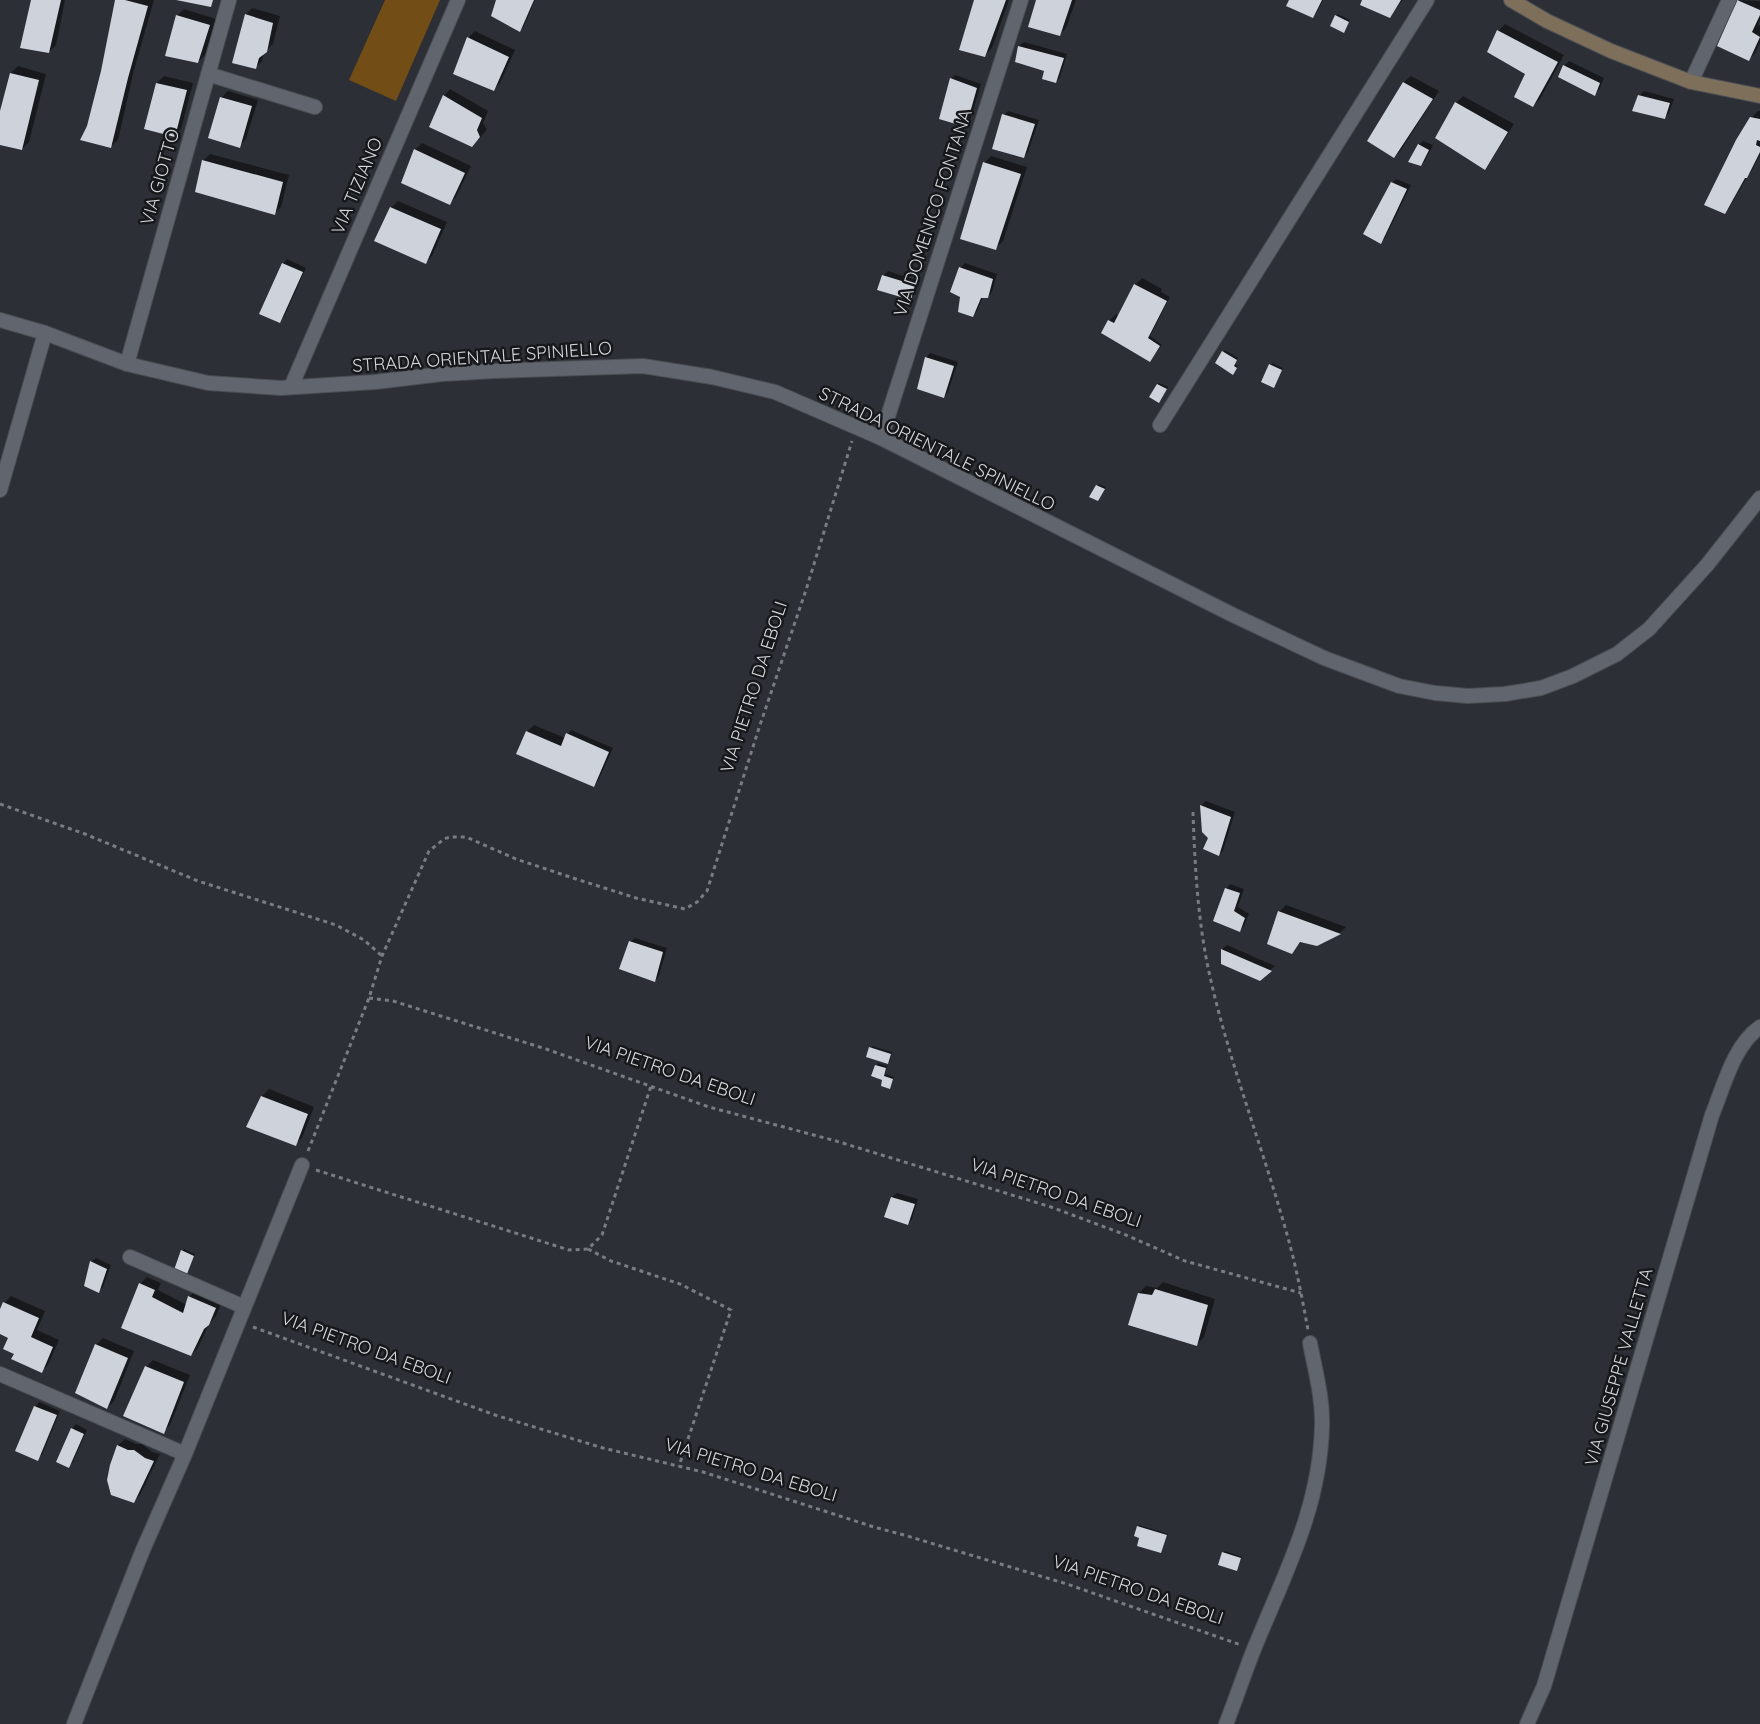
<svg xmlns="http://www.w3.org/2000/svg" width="1760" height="1724" viewBox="0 0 1760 1724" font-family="Quicksand,sans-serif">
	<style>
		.green { fill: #724d16 }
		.shadow { fill: #0007 }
		.building { fill: #cdd2db }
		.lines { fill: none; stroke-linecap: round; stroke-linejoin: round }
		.minor-casing { stroke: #4a4e53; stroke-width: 16 }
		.tertiary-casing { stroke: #4a4e53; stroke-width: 16 }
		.secondary-casing { stroke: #4a4e53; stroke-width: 16 }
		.path { stroke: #797c81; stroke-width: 3; stroke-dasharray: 4 4; stroke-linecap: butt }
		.minor { stroke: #61656d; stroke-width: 14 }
		.tertiary { stroke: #61656d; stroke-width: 14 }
		.secondary { stroke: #7e6f5b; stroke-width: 14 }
		.labels { text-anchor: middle; stroke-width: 5; stroke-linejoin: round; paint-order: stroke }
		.street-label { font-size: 18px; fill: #d5d8dc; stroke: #16181b }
	</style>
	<rect width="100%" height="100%" fill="#2c3036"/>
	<path class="green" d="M385,0H440L396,101L349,80Z"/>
	<path class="shadow" d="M33,0H65L56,45L49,52Z
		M116,0H154L134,70L118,140L111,146L88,126L102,71Z
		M497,0H535L524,26L520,30Z
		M976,0H1009L992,48L985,55Z
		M1038,0H1076L1066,28L1059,35Z
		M1291,0H1323L1317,12L1313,17Z
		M1364,0H1403L1389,17Z
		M1739,0L1760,1V20L1758,25L1760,26V43L1755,53L1748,60Z
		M252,8L280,16L273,44L264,52L262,61L255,68L246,14Z
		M184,9L216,19L205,55L198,62L177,16Z
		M1338,14L1350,20L1344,31L1336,16Z
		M1505,24L1564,55L1540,99L1533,106L1527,73L1489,51L1498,31Z
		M475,31L515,50L500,83L493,90L468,38Z
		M1024,42L1067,54L1060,77L1056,82L1019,46Z
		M1569,61L1604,78L1599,90L1594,94L1564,66Z
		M18,66L46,74L29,142L22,149L0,144V116L11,73Z
		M955,75L981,84L970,121L966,126L951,79Z
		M164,76L193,83L181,129L174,136L157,83Z
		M1411,76L1439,91L1401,150L1394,157L1369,140L1404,82Z
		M450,89L488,111L483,123L487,129L479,139L444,96Z
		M228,91L258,100L246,139L239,146L221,98Z
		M1644,91L1674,99L1669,113L1665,118L1639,96Z
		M1463,96L1514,124L1491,161L1484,168L1456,103Z
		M1008,111L1039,120L1028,152L1024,157L1004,115Z
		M1758,111H1760V155L1751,172L1747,177L1729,208L1724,212L1751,118Z
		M1423,141L1433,145L1425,161L1421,165L1419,145Z
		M422,143L471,166L456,197L449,204L402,182L415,150Z
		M210,154L289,175L281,207L274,214L203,161Z
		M991,156L1027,167L1003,241L996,248L961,238L985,162Z
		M1396,179L1411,185L1385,238L1381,242L1392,183Z
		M398,201L447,222L432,256L426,262L391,208Z
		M287,259L306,268L284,317L279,321L283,264Z
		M965,263L997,274L992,292L988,297H983L977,311L972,315L961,296L960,268Z
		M888,271L919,281L915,294L910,299L883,276Z
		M1142,278L1162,289L1161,292L1170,297L1150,336L1162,345L1150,360L1109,321L1116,314L1119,316L1135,285Z
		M1225,350L1238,358L1234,364L1238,366L1234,372L1216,363Z
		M930,353L958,362L948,392L944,397L926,358Z
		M1272,363L1283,368L1274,386L1262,381Z
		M1159,383L1168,387L1161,400L1151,396Z
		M1099,484L1106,487L1099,498L1091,497Z
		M534,725L565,738L571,730L613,748L598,781L594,786L527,732Z
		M1206,801L1235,812L1223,851L1218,855L1209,838L1204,831L1202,805Z
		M1230,884L1244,889L1238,907L1249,914L1244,926L1240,931L1226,889Z
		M1286,905L1346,927L1340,933L1317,945L1302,941L1292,952L1279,912Z
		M635,938L667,948L659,976L655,981L630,942Z
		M1227,945L1275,966L1260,979L1222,963V949Z
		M872,1046L892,1052L890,1061L888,1063L868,1056Z
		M878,1063L887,1066L885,1074L894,1077L890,1087L884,1079L873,1076Z
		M269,1089L314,1107L302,1138L295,1144L248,1127L262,1096Z
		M897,1193L918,1199L912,1219L908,1224L892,1197Z
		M184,1249L195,1254L187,1273L182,1251Z
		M96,1258L111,1265L103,1287L99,1291L91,1262Z
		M147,1277L161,1283L158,1290L187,1305L189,1297L196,1290L222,1301L216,1316L209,1324L198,1348L191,1355L140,1284Z
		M1163,1282L1215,1299L1204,1337L1197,1344L1139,1293L1146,1286L1157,1288Z
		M11,1296L45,1311L37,1330L59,1340L48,1365L41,1371L15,1353L10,1337L0,1333V1312L4,1303Z
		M103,1338L134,1351L114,1401L107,1408L96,1345Z
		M153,1360L190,1375L170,1425L163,1432L146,1367Z
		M39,1402L60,1411L42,1455L37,1459L35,1407Z
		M76,1424L87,1430L73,1462L68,1466L72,1429Z
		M125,1439L136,1444H142L152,1452L160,1454L140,1495L133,1502L111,1466L118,1445Z
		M1139,1525L1168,1534L1161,1552L1141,1537L1138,1527Z
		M1225,1551L1242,1557L1237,1570L1223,1553Z"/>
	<path class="building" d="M31,0H61L49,53L20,48Z
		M115,0H125L148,6L128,78L111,148L80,140L87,126L101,71Z
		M176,0H213L211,7Z
		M496,0H534L520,32L491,16Z
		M974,0H1006L985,57L959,50Z
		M1036,0H1072L1060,36L1028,27Z
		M1289,0H1322L1313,18L1286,6Z
		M1362,0H1401L1390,18L1360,5Z
		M1737,0L1760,10V15L1752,32L1760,37L1749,61L1717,46Z
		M245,14L273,23L267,52L259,58L256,69L232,63Z
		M176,15L210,25L198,63L165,56Z
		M1335,15L1349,22L1344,33L1330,26Z
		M1497,30L1558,62L1533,107L1514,97L1525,74L1487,52Z
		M467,37L509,57L494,91L453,74Z
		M1018,46L1064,58L1056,83L1042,79L1044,71L1015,62Z
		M1563,65L1600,83L1595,96L1558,77Z
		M10,73L39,80L22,150L0,145V111Z
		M950,78L977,88L966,127L939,119Z
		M1403,82L1433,99L1394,158L1367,141Z
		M156,83L187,90L175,137L144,129Z
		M443,95L482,118L477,130L480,137L472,147L429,127Z
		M1638,95L1670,103L1665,119L1632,111Z
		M220,97L252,106L240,148L208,138Z
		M1455,102L1508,132L1485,170L1435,138Z
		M1002,114L1035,124L1024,158L992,149Z
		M1750,117L1760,119V141L1757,140L1756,145L1760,147V152L1747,178H1745L1725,214L1704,205L1736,140Z
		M1418,144L1429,150L1421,166L1408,162Z
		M414,149L465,173L450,205L401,183Z
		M202,160L283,182L275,215L195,192Z
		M983,162L1021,174L996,250L960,239Z
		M1391,182L1407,189L1381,244L1363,234Z
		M390,207L441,229L426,264L374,241Z
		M282,263L303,272L280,323L259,314Z
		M959,267L993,279L988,298H981L973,317L958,312L960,297L950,292Z
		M882,275L915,285L911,300L877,290Z
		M1134,284L1167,301L1148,338L1160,346L1150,362L1101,333L1108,320L1114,323Z
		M1222,351L1237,360L1234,366L1237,368L1233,375L1215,363Z
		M925,357L954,366L944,398L917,389Z
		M1269,364L1282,370L1274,388L1261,382Z
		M1157,384L1167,389L1159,403L1149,397Z
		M1096,485L1105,489L1098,501L1089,497Z
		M526,731L561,746L566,733L609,752L594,787L516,754Z
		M1200,805L1231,817L1219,856L1203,849L1208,838L1202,832Z
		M1225,888L1240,893L1234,911L1245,918L1240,932L1213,921Z
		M1278,911L1341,934L1317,946L1300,942L1292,954L1267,944Z
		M629,941L663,952L655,982L619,969Z
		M1221,949L1272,971L1260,981L1221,964Z
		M869,1047L891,1054L888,1064L866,1057Z
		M875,1065L886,1068L884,1076L893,1079L890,1089L881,1086L882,1080L871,1076Z
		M261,1096L308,1114L296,1146L246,1127Z
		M891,1197L915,1204L908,1225L884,1217Z
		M181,1250L194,1256L187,1274L174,1270Z
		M90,1261L107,1269L99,1293L84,1286Z
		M139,1283L155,1290L152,1297L183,1313L188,1296L216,1308L209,1325L204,1329L191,1356L121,1328Z
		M1155,1289L1208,1305L1197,1346L1128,1325L1138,1293L1152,1295Z
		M3,1302L39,1318L31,1337L53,1347L42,1373L11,1359L14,1354L3,1349L8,1338L0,1334V1309Z
		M95,1344L128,1358L107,1409L75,1393Z
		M145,1366L184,1382L164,1434L123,1416Z
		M34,1406L57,1415L38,1461L15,1451Z
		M71,1428L84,1434L69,1468L56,1462Z
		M117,1445L128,1450H134L145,1458L154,1461L134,1503L111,1495L107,1480L110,1465Z
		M1137,1526L1167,1535L1161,1553L1137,1546L1139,1538L1134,1536Z
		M1222,1552L1241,1558L1237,1571L1218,1565Z"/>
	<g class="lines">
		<g class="minor-casing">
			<path id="minor" d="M208,74L315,107
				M1691,82L1729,0
				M127,364L229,0
				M291,387L458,0
				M1160,425L1427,0
				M881,438L1021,0
				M0,490L45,333
				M130,1257L244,1307
				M0,1374L185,1454
				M74,1724L142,1552L185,1454L302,1165
				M1226,1724C1236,1699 1244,1674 1254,1649C1284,1575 1320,1509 1322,1426C1323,1398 1315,1370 1310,1343
				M1527,1724L1544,1686L1712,1115C1724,1086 1733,1046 1760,1027"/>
		</g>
		<g class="tertiary-casing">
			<path id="tertiary" d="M0,320L45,333L127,364L208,383L281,388L375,382L442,374L494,371L643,366L712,377L775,392L881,438L1233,615L1324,658L1399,686L1435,693L1468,696L1505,694L1541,688L1573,676L1617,654L1649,629L1707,565L1760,498"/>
		</g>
		<g class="secondary-casing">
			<path id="secondary" d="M1511,0L1547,21L1611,51L1691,82L1760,96"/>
		</g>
		<path class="path" d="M0,804L85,834L198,881L336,925L364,940L382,956
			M1193,812C1195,869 1198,926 1211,981C1232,1072 1267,1159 1291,1249C1298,1276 1303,1303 1308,1330
			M369,998L393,1001L546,1049L709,1107L836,1141L1051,1207L1126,1235L1185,1261L1301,1293
			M308,1151L369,998L382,956L429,851L444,839L450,837H466L516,859L576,879L636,898L685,909L697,902L707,891L759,728L806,590L852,441
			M316,1170L569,1250L588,1249L602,1235L651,1086
			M588,1249L611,1261L680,1284L731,1310L679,1466
			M253,1327L495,1415L603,1448L703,1472L874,1527L904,1535L1067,1584L1241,1645"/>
		<use href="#minor" class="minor"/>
		<use href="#tertiary" class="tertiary"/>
		<use href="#secondary" class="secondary"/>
	</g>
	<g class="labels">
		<g class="street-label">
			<text transform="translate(160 177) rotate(-74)" y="6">VIA GIOTTO</text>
			<text transform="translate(357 186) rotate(-67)" y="6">VIA TIZIANO</text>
			<text transform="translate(933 213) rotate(-72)" y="6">VIA DOMENICO FONTANA</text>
			<text transform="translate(482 357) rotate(-4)" y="6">STRADA ORIENTALE SPINIELLO</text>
			<text transform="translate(937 449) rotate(26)" y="6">STRADA ORIENTALE SPINIELLO</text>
			<text transform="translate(754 687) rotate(-72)" y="6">VIA PIETRO DA EBOLI</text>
			<text transform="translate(670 1071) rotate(19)" y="6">VIA PIETRO DA EBOLI</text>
			<text transform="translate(1056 1193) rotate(19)" y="6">VIA PIETRO DA EBOLI</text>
			<text transform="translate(366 1348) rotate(20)" y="6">VIA PIETRO DA EBOLI</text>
			<text transform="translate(1619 1367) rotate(-74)" y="6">VIA GIUSEPPE VALLETTA</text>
			<text transform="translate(751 1470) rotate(17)" y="6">VIA PIETRO DA EBOLI</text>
			<text transform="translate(1138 1590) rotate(19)" y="6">VIA PIETRO DA EBOLI</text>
		</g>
	</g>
</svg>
